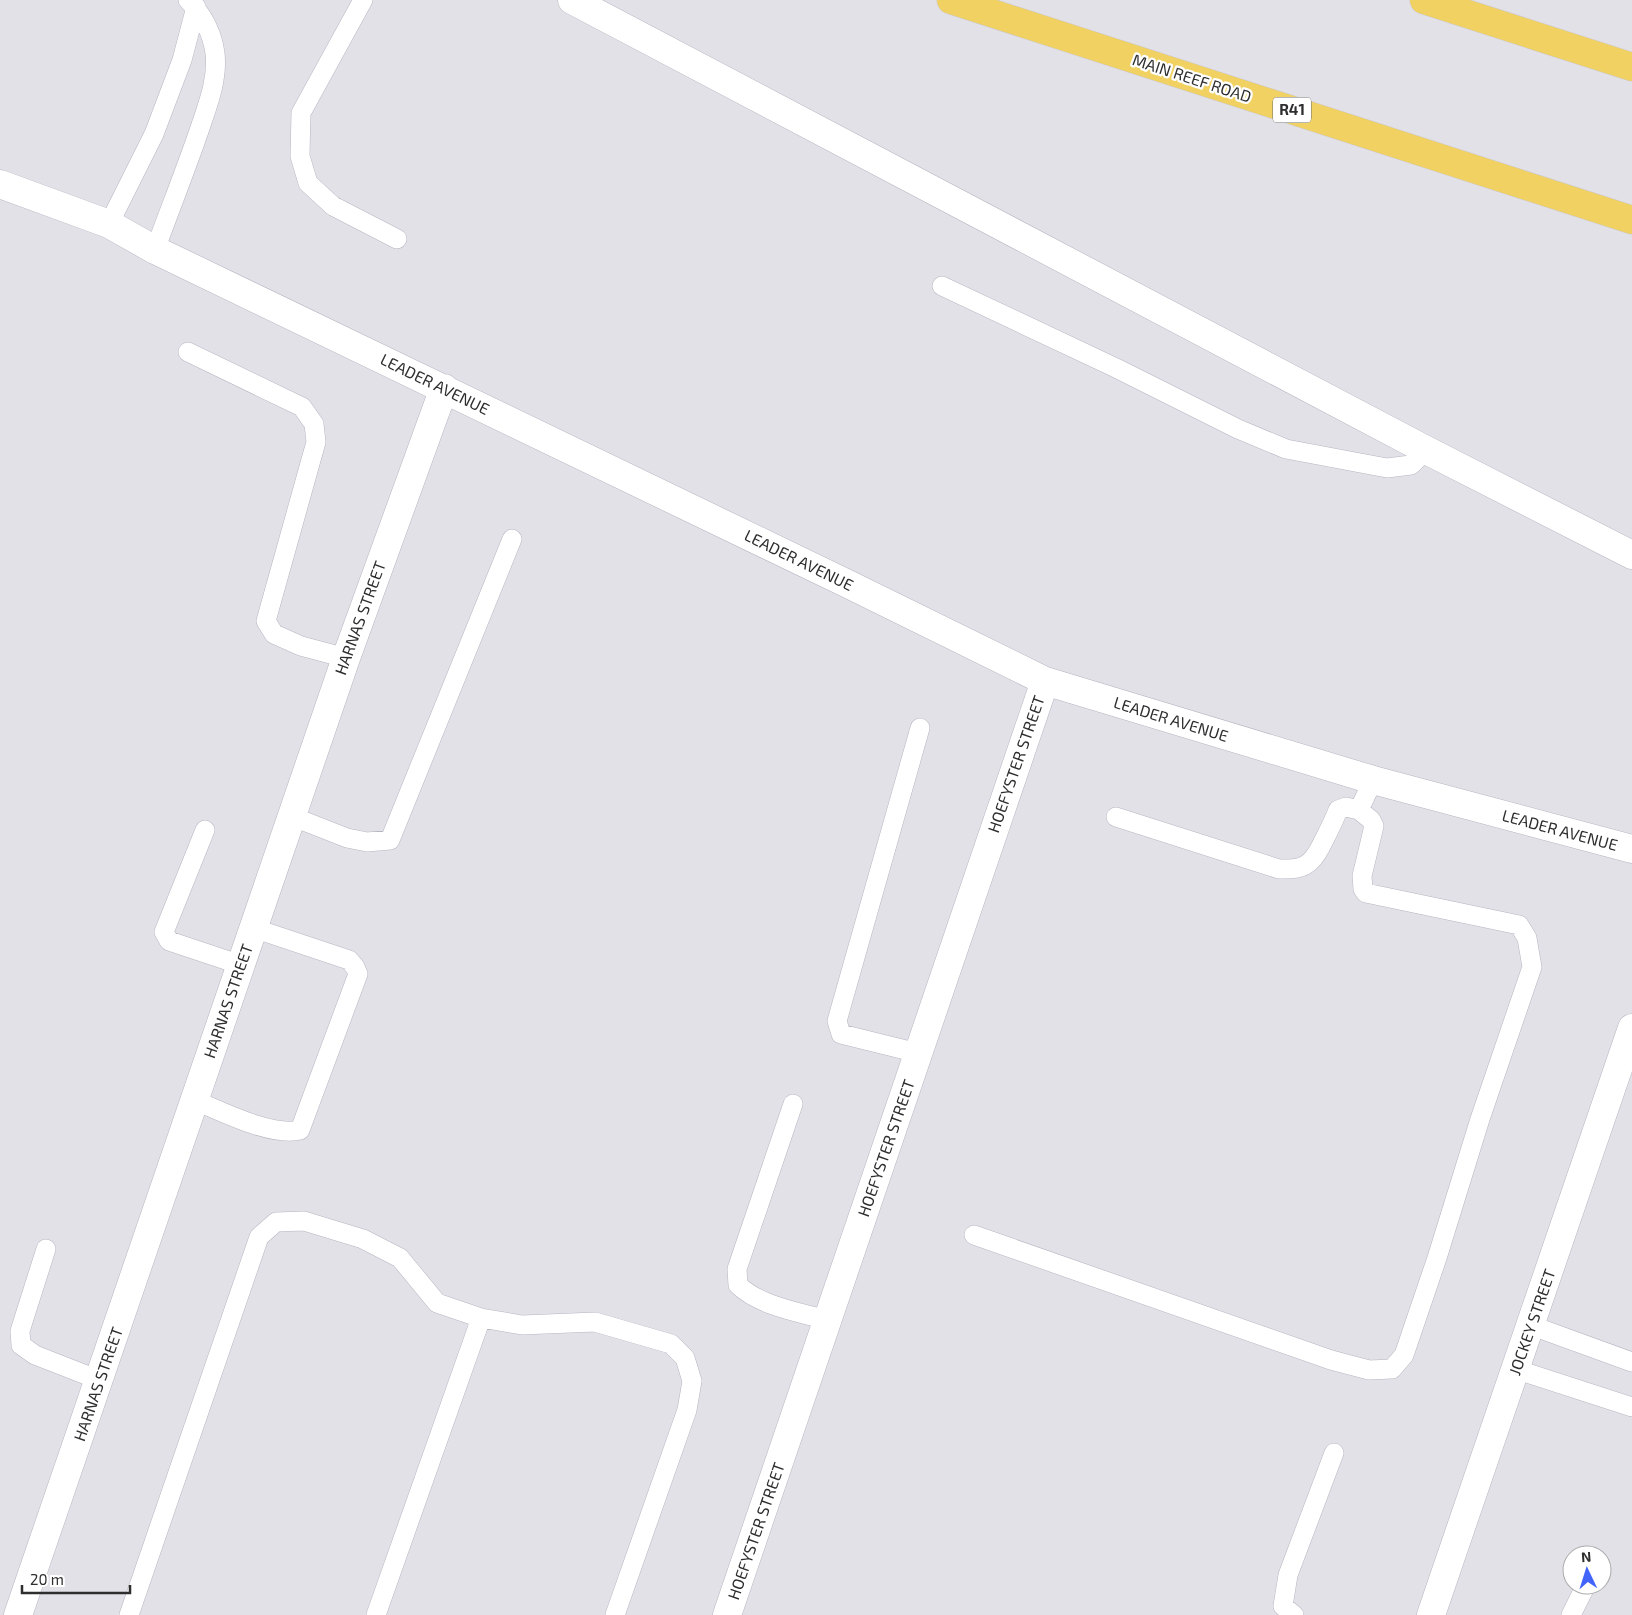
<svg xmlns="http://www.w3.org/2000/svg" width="1632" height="1615" viewBox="0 0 1632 1615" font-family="'Exo 2',sans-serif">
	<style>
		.industrial { fill: #e3e1e8; fill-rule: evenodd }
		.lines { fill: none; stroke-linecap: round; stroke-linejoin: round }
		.lane-casing { stroke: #b4b7c1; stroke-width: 20 }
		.street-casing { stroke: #b4b7c1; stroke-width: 29 }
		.primary-casing { stroke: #c9c9c9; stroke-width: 29 }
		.lane { stroke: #fff; stroke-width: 19 }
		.street { stroke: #fff; stroke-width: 28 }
		.primary { stroke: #f2d163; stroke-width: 28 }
		.labels { text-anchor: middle; stroke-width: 4.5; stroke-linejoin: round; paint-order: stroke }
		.shield { fill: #fff; stroke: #6d6d6d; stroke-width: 1 }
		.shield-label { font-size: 15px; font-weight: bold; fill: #2e2e2e }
		.street-label { font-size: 16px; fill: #2e2e2e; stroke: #fff }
	</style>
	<rect width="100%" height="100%" fill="#efe9e1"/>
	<path class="industrial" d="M0,0H1632V1615H0ZM1572,1555H1602V1585H1572Z"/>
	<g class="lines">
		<g class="lane-casing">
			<path id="lane" d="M363,0L301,113L300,156L308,183L333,206L397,239
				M109,224L154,134L182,60L196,7
				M155,250C170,209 186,169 200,128C208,104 218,79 215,53C212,32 203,15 188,0
				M942,286L1116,368L1238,429L1286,449L1387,468L1411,465L1426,450
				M188,352L302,407L314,424L316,442L266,621L274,634L301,646L346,658
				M291,816L347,838L367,842L390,840L512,539
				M1116,817L1279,869C1302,870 1311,866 1321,846C1327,834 1333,823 1338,810L1346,807L1359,810L1373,780
				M205,830L164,932L169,941L241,965
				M918,1053L841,1034L837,1021L920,728
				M194,1100C221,1111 271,1137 300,1130L358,974L355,967L349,960L253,928
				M793,1104L737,1269L738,1285C760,1306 798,1312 827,1320
				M974,1235L1331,1360L1369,1370L1392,1369L1404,1355L1437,1258L1480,1119L1532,967L1527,938L1519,925L1366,893L1363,889L1362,876L1374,826L1371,820L1359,810
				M46,1249L20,1331L21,1345L35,1355L99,1380
				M1530,1325L1632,1362
				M1515,1369L1632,1407
				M129,1615L259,1237L276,1222L304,1221L363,1239L400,1258L437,1303L481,1318L522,1325L595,1322L671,1344L685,1358L692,1381L687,1410L615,1615
				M376,1615L481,1318
				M1294,1615L1283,1606L1288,1575L1334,1453
				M1571,1615L1586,1585"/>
		</g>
		<g class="street-casing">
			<path id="street" d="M572,0L1426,450L1632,555
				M0,184L109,224L155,250L850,585L1045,681L1373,780L1632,849
				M18,1615L346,658L444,388
				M727,1615L1045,681
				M1431,1615L1632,1028"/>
		</g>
		<g class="primary-casing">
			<path id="primary" d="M951,0L1632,220
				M1424,0L1632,67"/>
		</g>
		<use href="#lane" class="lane"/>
		<use href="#street" class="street"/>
		<use href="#primary" class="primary"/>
	</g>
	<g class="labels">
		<rect class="shield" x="1273" y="97.5" width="38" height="25" rx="4"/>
		<g class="shield-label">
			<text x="1292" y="115">R41</text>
		</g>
		<g class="street-label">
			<text transform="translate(1192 78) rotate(18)" y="6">MAIN REEF ROAD</text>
			<text transform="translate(435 384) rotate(26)" y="6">LEADER AVENUE</text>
			<text transform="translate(799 560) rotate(26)" y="6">LEADER AVENUE</text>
			<text transform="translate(360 618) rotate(-70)" y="6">HARNAS STREET</text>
			<text transform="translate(1171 719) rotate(17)" y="6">LEADER AVENUE</text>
			<text transform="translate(1016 764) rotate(-71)" y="6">HOEFYSTER STREET</text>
			<text transform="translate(1560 830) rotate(15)" y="6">LEADER AVENUE</text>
			<text transform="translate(228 1001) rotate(-71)" y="6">HARNAS STREET</text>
			<text transform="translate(886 1148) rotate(-71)" y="6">HOEFYSTER STREET</text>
			<text transform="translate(1532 1322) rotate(-71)" y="6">JOCKEY STREET</text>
			<text transform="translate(98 1384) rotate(-71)" y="6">HARNAS STREET</text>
			<text transform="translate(756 1531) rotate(-71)" y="6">HOEFYSTER STREET</text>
		</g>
	</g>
	<g transform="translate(1587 1570) rotate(356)"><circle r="24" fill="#ffffff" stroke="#ababab"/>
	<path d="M0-4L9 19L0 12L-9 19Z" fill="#4264fb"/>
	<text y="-8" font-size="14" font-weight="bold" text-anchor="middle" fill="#2e2e2e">N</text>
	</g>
	<path d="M22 1585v8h108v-8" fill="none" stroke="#2e2e2e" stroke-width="2.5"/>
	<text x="30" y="1585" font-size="15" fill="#2e2e2e" stroke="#ffffff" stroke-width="4" paint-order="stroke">20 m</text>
</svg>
